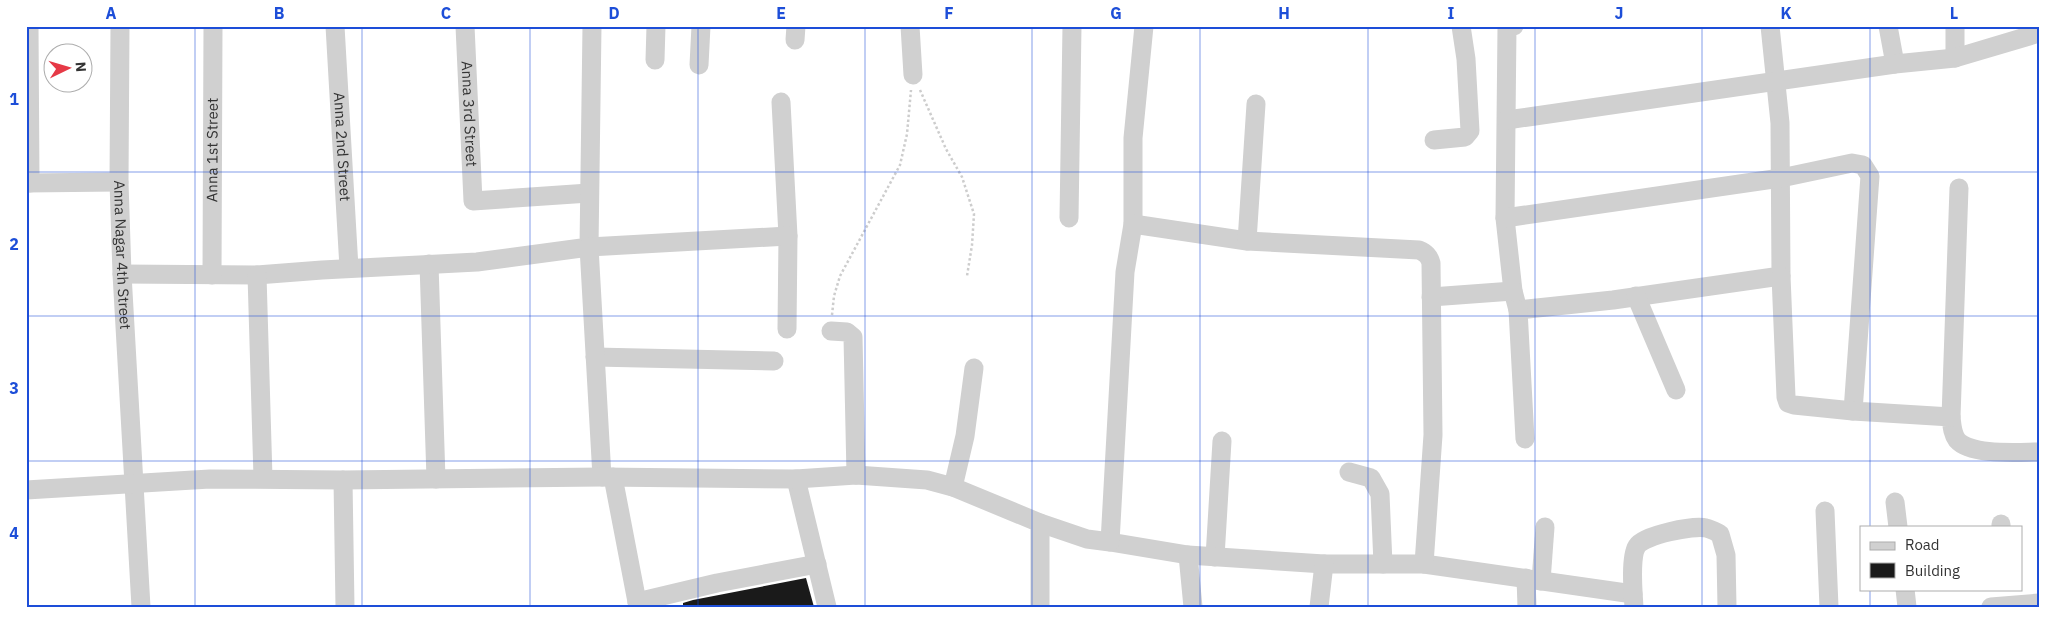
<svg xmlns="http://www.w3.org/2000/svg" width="2065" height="633" viewBox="0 0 2065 633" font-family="'IBM Plex Sans',sans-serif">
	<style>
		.building { fill: #1a1a1a }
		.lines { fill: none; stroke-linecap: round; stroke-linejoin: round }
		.path { stroke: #cdcdcd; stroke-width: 2.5; stroke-dasharray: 2.5 2.5; stroke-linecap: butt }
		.minor { stroke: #d0d0d0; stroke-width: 19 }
		.grid { fill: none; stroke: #1d4ed8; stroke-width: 1; stroke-opacity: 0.55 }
		.labels { text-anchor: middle; stroke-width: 5; stroke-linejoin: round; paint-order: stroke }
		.street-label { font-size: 15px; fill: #333; stroke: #fff }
		.neatline { fill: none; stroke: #1d4ed8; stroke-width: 2 }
		.grid-label { font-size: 16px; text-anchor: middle; font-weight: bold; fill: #1d4ed8 }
	</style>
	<rect width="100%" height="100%" fill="#fff"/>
	<path class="building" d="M806,578L814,607H683V603L693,600Z"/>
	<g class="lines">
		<path class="path" d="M920,90L946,149L962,177L974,214L972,245L967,276
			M832,315L834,296L840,276L900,165L907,134L911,90"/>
		<g class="minor">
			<path d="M29,26L30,183"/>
			<path id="s1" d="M120,26L119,182L122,274L141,607"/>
			<path id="s2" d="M335,26L349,268"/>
			<path id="s3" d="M465,26L473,201L589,193"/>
			<path d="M910,26L913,75"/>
			<path d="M1144,26L1133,138V224L1125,272L1110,542L1188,555"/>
			<path d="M1514,26L1507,27L1505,218L1513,291L1518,310L1613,300L1781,276L1780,123L1770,26"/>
			<path d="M1888,26L1895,64"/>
			<path d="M795,40L796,26"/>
			<path d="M1955,58V26"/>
			<path d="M655,60L656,26"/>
			<path d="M699,65L701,26"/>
			<path d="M781,102L788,236L787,329"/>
			<path d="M1507,120L1895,64L1955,58L2039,33"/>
			<path d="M1434,140L1465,137L1470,131L1466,59L1461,26"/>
			<path d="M26,183L119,182"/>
			<path d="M1069,218L1072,26"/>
			<path d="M1505,218L1781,178L1852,163L1863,165L1870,176L1853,411L1951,417C1952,425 1952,433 1957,440C1971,456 2019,452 2039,452"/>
			<path d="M1133,224L1247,241"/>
			<path d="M429,264L436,479"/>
			<path d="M122,274L257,275L322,270L477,262L589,247L592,26"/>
			<path id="s4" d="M212,275L213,26"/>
			<path d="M257,275L263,478"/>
			<path d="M1781,276L1786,397L1788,403L1794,405L1853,411"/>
			<path d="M1636,296L1676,390"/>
			<path d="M1431,297L1513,291"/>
			<path d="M1518,310L1525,439"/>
			<path d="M831,331L847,332L853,337L856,475"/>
			<path d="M595,357L774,361"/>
			<path d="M1951,417L1959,188"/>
			<path d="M1349,472L1371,478L1380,494L1383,564"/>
			<path d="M602,477L589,247L788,236"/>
			<path d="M613,477L638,607"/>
			<path d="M796,479L827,607"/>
			<path d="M343,480L345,607"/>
			<path d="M953,487L965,436L974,368"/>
			<path d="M26,490L210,479L343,480L602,477L796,479L856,475L927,480L953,487L1040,523V607"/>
			<path d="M1895,502L1898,527"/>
			<path d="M1825,511L1829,607"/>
			<path d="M1040,523L1087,539L1110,542"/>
			<path d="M2001,524V527"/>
			<path d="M1215,557L1222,441"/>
			<path d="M1424,564L1633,594"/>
			<path d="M1526,578L1527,607"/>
			<path d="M1541,581L1545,527"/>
			<path d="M1905,589L1907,607"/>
			<path d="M637,602L717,583L817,564"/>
			<path d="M1193,607L1188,555L1324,564H1424L1433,435L1431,263C1429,256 1426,253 1419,250L1247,241L1256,104"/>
			<path d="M1319,607L1324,564"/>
			<path d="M1634,607C1633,593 1630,557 1637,546C1644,535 1694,525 1706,528C1711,529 1716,532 1720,534L1726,555L1727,607"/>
			<path d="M1991,607L2039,603"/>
		</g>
	</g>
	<path class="grid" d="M195,26V607M362,26V607M530,26V607M698,26V607M865,26V607M1032,26V607M1200,26V607M1368,26V607M1535,26V607M1702,26V607M1870,26V527M26,172H2039M26,316H2039M26,461H2039M1870,589V607"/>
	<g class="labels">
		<g class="street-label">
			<text dy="5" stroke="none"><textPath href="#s3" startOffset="88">Anna 3rd Street</textPath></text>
			<text dy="5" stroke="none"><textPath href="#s2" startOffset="121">Anna 2nd Street</textPath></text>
			<text dy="5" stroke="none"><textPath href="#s4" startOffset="125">Anna 1st Street</textPath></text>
			<text dy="5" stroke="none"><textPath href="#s1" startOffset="229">Anna Nagar 4th Street</textPath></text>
		</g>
	</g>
	<rect width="2065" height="633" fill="none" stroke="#ffffff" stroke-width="55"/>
	<rect x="1860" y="526" width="162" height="65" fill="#ffffff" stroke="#adadad"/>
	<rect x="1870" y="542" width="25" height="8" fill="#d0d0d0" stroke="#adadad"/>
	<text x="1905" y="550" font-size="15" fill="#333333">Road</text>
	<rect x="1870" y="563" width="25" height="15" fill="#1a1a1a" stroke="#adadad"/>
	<text x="1905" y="576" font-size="15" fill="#333333">Building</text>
	<g transform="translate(68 68) rotate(85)"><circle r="24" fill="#ffffff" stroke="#adadad"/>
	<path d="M0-4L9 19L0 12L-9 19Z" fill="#e63946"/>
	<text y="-8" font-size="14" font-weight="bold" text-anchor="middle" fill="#333333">N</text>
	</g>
	<rect x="28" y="28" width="2010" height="578" class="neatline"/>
	<g class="grid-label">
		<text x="111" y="19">A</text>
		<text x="279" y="19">B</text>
		<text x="446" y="19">C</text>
		<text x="614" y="19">D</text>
		<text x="781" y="19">E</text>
		<text x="949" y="19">F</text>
		<text x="1116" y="19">G</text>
		<text x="1284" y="19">H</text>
		<text x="1451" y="19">I</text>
		<text x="1619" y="19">J</text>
		<text x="1786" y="19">K</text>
		<text x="1954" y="19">L</text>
		<text x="14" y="105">1</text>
		<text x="14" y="250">2</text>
		<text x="14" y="394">3</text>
		<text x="14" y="539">4</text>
	</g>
</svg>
